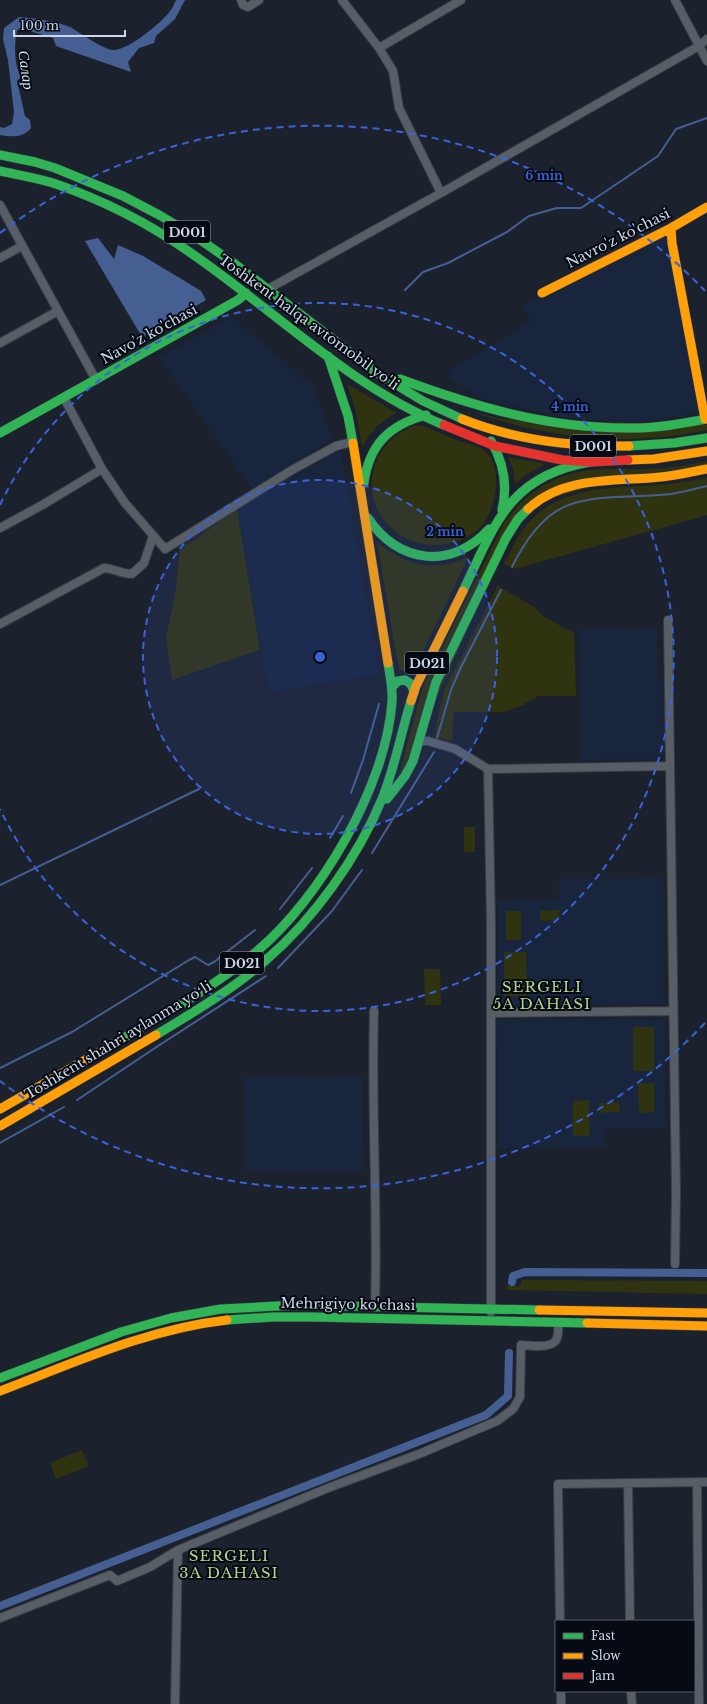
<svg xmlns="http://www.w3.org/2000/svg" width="707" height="1704" viewBox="0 0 707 1704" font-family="'Libre Baskerville',serif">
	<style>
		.built { fill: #18253d }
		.green { fill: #303310 }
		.water { fill: #455f93 }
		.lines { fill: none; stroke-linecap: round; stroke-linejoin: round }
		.stream { stroke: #455f93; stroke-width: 2 }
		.canal { stroke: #455f93; stroke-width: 8 }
		.street-casing { stroke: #383d47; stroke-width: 10 }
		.fast-casing { stroke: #383d47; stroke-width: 10 }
		.slow-casing { stroke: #383d47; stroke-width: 10 }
		.jam-casing { stroke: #383d47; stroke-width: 10 }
		.street { stroke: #585e66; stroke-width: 8 }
		.fast { stroke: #30b455; stroke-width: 9 }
		.slow { stroke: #ff9f0a; stroke-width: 9 }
		.jam { stroke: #e5322d; stroke-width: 9 }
		.ring { fill: none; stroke: #3863da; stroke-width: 2; stroke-dasharray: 7 5 }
		.labels { text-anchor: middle; stroke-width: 4; stroke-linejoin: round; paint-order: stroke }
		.shield { fill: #050a13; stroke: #929aa6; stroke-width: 1 }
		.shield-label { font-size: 13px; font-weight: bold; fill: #ced7e5 }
		.street-label { font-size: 14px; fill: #ced7e5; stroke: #050a13 }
		.water-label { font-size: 15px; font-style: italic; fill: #d8e1f2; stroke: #050a13 }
		.neighbourhood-label { font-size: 15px; letter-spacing: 1px; fill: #b4d28b; stroke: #050a13 }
		.centre { fill: #3863da; stroke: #050a13; stroke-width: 2 }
		.ring-label { font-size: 12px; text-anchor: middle; font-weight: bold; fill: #3863da; stroke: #050a13; stroke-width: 4; stroke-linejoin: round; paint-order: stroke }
	</style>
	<rect width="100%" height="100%" fill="#1c222d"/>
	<path class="built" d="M667,233L703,412L638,422L565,418L482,399L450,379L449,371L531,321L523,305Z
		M232,317L314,387L332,439L252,489L159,357Z
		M341,451L379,674L270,692L238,508L337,452Z
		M657,628L658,681H663L664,755L658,759L581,760L579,629Z
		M663,878V1004L498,1006V901L559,900V879Z
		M665,1019V1128H605V1147L498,1148L497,1020Z
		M362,1076L363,1171H245L244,1077Z"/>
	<path class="green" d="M347,384L397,413C381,420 370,432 362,447L356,412Z
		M471,411L502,419L707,425V430C629,447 546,439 471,411Z
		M414,426H423C435,431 447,436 459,441C467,443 475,446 482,449C498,459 498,483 494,499C491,513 484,526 472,534C416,570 346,512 381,452C389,440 400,431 414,426Z
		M508,457L545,464L527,474L515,484L513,469Z
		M707,461V466L637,474L524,506L413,749L398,778L423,686L504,523C525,493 554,474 591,470C610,468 630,470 649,469C669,468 688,465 707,461Z
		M707,478V515L515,569L504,564C512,549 519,532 531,520C567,483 621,489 668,484C681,483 694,480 707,478Z
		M237,509L260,650L172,680L166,638L175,595L180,550Z
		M377,542C404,565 436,574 469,556L411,676L406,671L399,670Z
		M498,586L534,607L544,617L574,633L576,696H538L523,705L504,712H454L452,741L434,737L444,690Z
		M464,827H475V852H464Z
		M559,910V920L540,921V911Z
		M506,911H521V940H506Z
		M504,952H526L527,996H504Z
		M424,969H440L441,1005H425Z
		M633,1027H654V1071H633Z
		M638,1083H654V1112L639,1113Z
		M589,1100L590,1136H573V1101Z
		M619,1102L620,1112L600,1113L599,1103Z
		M522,1280L707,1281V1294L507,1290V1286H520Z
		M82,1450L89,1466L56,1479L50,1463Z"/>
	<path class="water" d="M176,0H185L175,19L156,36L154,43L139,48L128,62L131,72L56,46L53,38L23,29L17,30C14,44 14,65 21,77L17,81L25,116L30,120L31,128C23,138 12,137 0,135V127L4,128L12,124L14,112L8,60L3,39L4,28L19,17C34,18 56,21 70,27C79,32 104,50 113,50C127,51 163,22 170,11C173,8 174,4 176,0Z
		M98,238L114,259L118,245L143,256L193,286L201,291L206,300L142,337L85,241Z"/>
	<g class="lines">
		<path class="stream" d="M405,290L423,272L448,263L507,232L529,216L557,208H581L658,156L676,129L707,118
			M512,567C553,483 593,502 671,494C683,492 695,489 707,486
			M437,738L451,690L461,667L501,590
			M351,793L363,760L379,704
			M330,838L343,816
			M372,853L434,752
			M0,885L199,789
			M280,909L312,868
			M278,968L332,911L362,870
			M0,1068L72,1032L189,960L195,957L208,965L214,962L255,930
			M77,1100L155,1048L266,976
			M0,1143L64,1107"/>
		<path class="canal" d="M512,1282L513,1276L525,1272L707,1273
			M0,1606L486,1415L508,1396L509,1353"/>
		<g class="street-casing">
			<path id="street" d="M241,0L243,5L248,7L259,0
				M342,0L379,48L393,71L399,108L441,193
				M675,0L707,61
				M379,48L461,0
				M0,205L96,380
				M0,258L22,246
				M268,289L441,193L699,46L707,39
				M0,343L58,311
				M64,398L102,469L125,503L165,549L292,470L336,446L352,442
				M0,528L44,504L102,469
				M668,620L676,1192L675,1264
				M0,624L104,568C113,568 121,574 132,574L144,563L153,536
				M420,741H428L455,749L488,769L670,766
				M488,769L491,923V1312
				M374,1011C371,1110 378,1209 375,1307
				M491,1013L673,1011
				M697,1482L699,1704
				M628,1483L630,1621
				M0,1618L110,1575L117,1581L150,1567L178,1550L328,1488L419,1454L497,1421L513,1409L520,1397L521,1345C531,1345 553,1350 557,1338C559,1333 558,1327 558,1322
				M560,1621L558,1484L707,1482
				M561,1691V1704
				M631,1691L632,1704
				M175,1704L178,1550"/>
		</g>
		<g class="fast-casing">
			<path id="fast" d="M0,155L35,162L55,168L123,196L161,216L199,239L235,264L377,373L423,401L462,419
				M0,171C18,175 38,178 56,184C102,200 148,223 188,251C272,308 350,387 444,425
				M328,356L348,416L353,443
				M400,379C473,406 546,428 625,428C653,429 680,424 707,419
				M0,433L238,300L246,293
				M491,441C504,463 508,485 502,510
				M629,446L674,443L707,438
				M364,483C369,445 389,425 426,415
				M368,518C398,564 452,570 489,529
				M463,591C495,525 508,476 590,462
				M392,687L398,681L405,680L411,684L414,692
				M387,799L405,776L413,761L436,682L506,538L518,519L528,509
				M156,1035C194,1012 233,989 266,960C314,919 358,857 382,799C395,767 401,733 411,701
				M122,1039C168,1012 215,986 256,952C320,899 386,786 392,702C393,689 390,676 388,663
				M227,1320L273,1317H311L587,1323
				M0,1378L121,1332L171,1318L221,1309L296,1305L539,1310"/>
		</g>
		<g class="slow-casing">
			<path id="slow" d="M671,228L672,243L705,419
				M542,293L671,228L707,207
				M462,419C515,440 572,447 629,446
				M353,443L388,663
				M628,460L654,459L707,451
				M528,509C561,478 608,481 650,478C669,477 688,473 707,469
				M411,701L416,686L463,591
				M0,1109L122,1039
				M0,1126L156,1035
				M539,1310L707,1313
				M587,1323L707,1326
				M0,1391C74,1363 147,1329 227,1320"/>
		</g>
		<g class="jam-casing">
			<path id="jam" d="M444,425L495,446L562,460L590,462L628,460"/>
		</g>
		<use href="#street" class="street"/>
		<use href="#fast" class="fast"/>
		<use href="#slow" class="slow"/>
		<use href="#jam" class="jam"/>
	</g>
	<circle cx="320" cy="657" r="177" fill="#3863da" fill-opacity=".12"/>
	<g class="ring">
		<circle cx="320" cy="657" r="177"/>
		<path d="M0 505A354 354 0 1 1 0 809"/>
		<path d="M705 1023A531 531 0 0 1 0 1081M0 233A531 531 0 0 1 705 291"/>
	</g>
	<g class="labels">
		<g class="shield">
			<rect x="164" y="221" width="46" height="22" rx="3"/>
			<rect x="570" y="435" width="46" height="22" rx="3"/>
			<rect x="405" y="652" width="44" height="22" rx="3"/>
			<rect x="220" y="952" width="44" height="22" rx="3"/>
		</g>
		<g class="shield-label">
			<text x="187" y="237">D001</text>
			<text x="593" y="451">D001</text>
			<text x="427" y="668">D021</text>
			<text x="242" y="968">D021</text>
		</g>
		<g class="street-label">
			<text transform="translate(618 238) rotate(-27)" y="5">Navro'z ko'chasi</text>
			<text transform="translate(309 322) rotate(36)" y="5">Toshkent halqa avtomobil yo'li</text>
			<text transform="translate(149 334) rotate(-29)" y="5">Navo'z ko'chasi</text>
			<text transform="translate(118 1040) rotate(-31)" y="5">Toshkent shahri aylanma yoʻli</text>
			<text transform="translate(348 1304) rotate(1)" y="5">Mehrigiyo ko'chasi</text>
		</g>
		<g class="water-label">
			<text transform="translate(26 70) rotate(82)" y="5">Салар</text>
		</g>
		<g class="neighbourhood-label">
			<text x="542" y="992">SERGELI<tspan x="542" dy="17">5A DAHASI</tspan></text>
			<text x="229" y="1561">SERGELI<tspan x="229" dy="17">3A DAHASI</tspan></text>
		</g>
	</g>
	<circle cx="320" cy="657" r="6" class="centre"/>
	<g class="ring-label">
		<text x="544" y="180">6 min</text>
		<text x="570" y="411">4 min</text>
		<text x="445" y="536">2 min</text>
	</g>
	<rect x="555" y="1620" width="140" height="72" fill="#050a13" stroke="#555c67"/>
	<rect x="563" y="1633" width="20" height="6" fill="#30b455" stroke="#555c67"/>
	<text x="591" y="1640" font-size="12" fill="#ced7e5">Fast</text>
	<rect x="563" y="1653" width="20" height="6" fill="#ff9f0a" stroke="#555c67"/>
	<text x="591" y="1660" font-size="12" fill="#ced7e5">Slow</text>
	<rect x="563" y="1673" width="20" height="6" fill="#e5322d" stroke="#555c67"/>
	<text x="591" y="1680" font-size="12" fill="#ced7e5">Jam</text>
	<path d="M14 30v6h111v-6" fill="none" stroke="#ced7e5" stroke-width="2"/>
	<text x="20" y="30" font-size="12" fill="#ced7e5" stroke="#050a13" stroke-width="3" paint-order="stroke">100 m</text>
</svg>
